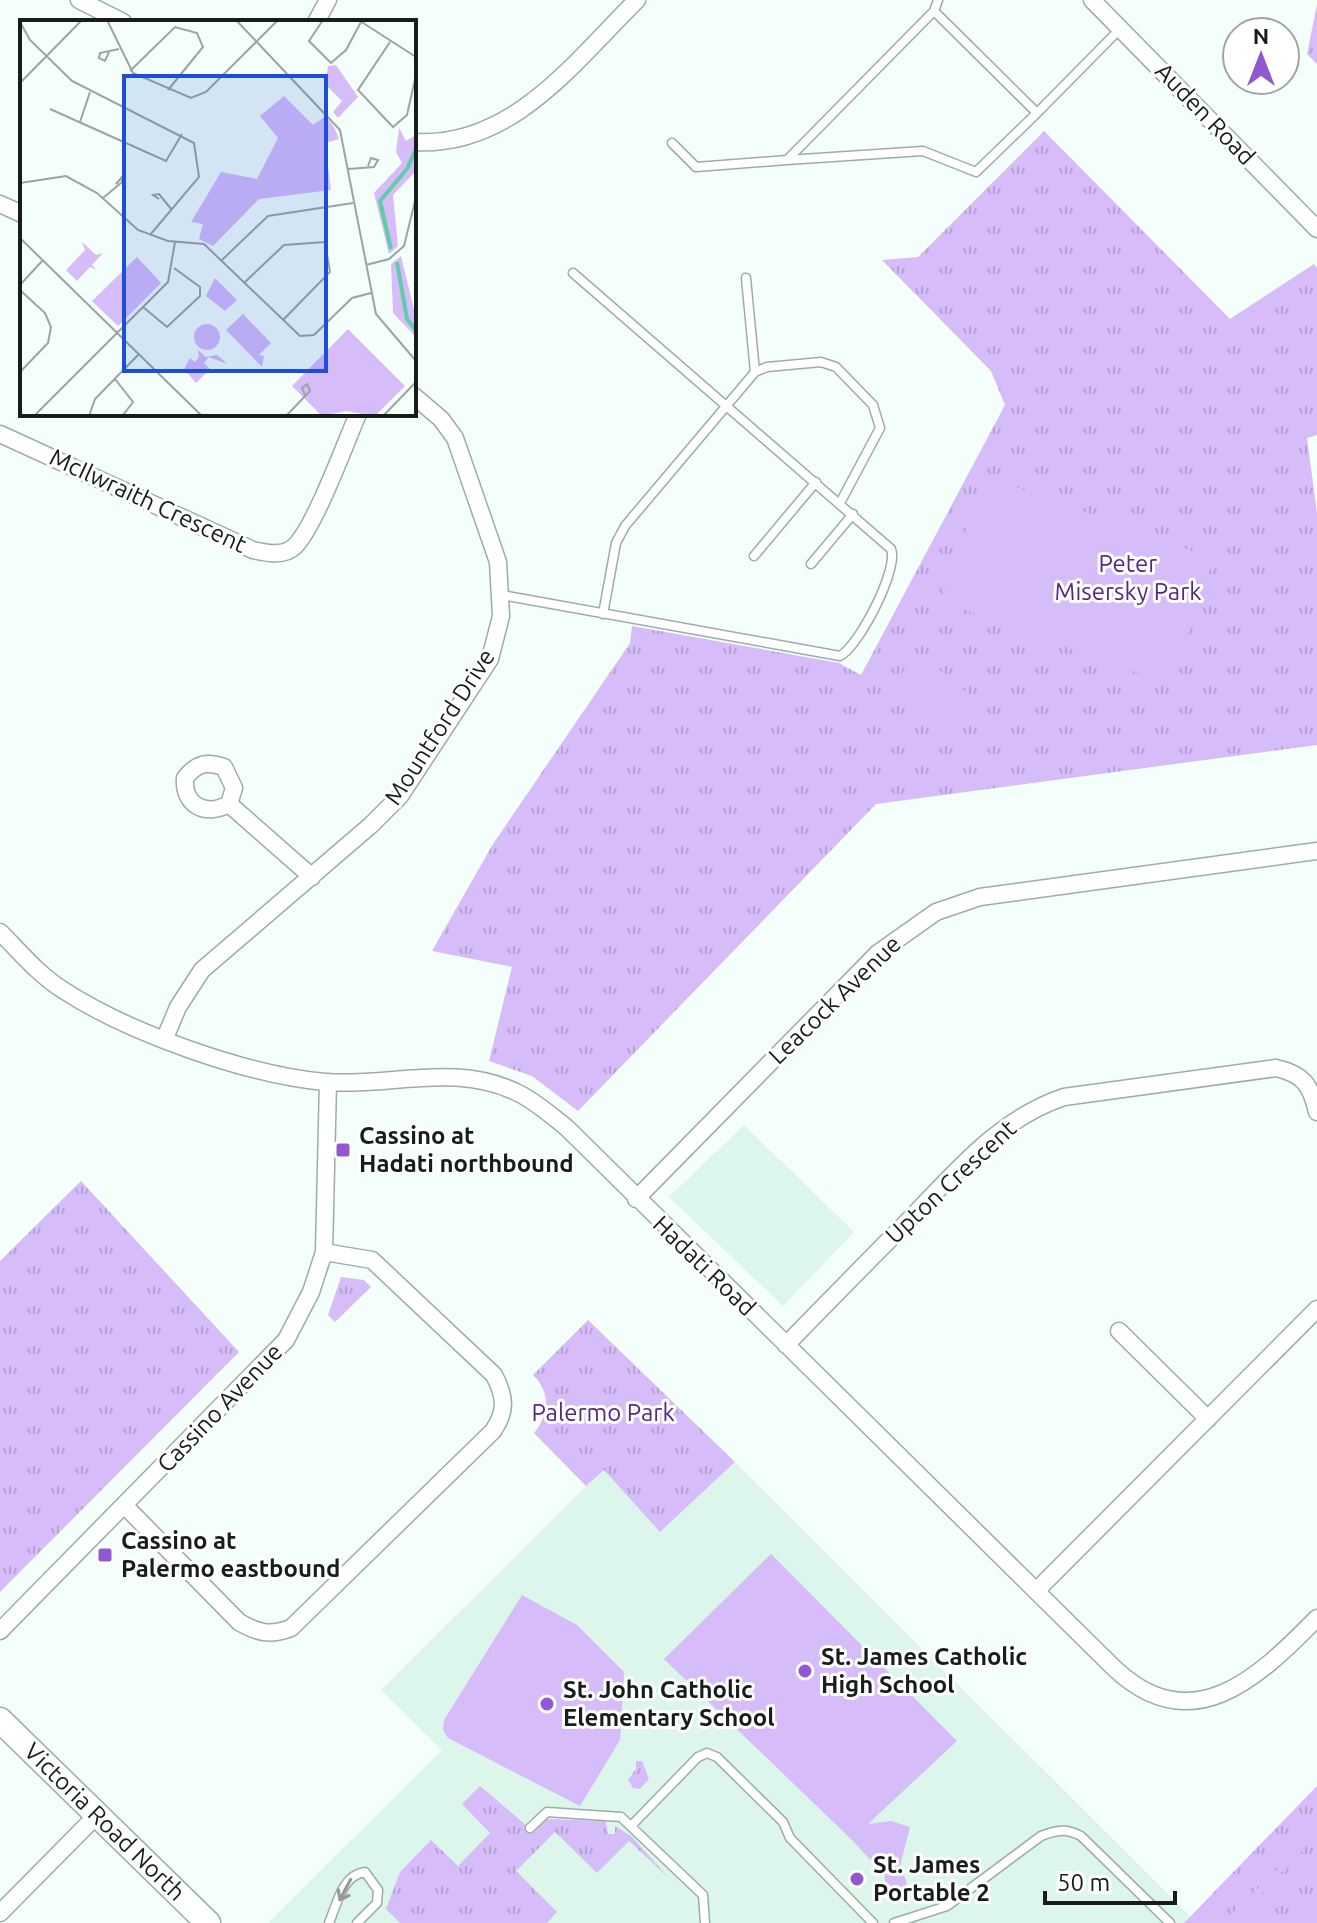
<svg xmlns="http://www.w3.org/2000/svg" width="1317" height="1923" viewBox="0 0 1317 1923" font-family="Ubuntu,sans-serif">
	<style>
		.built { fill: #dcf6eb }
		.grass { fill: url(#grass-tufts) }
		.garden { fill: #d6bcf9 }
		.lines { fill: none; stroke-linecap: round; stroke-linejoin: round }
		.lane-casing { stroke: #9cada6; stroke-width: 11 }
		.street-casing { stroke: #9cada6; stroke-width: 19 }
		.secondary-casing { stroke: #9cada6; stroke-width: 27 }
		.lane { stroke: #fff; stroke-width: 8 }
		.street { stroke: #fff; stroke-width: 16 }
		.secondary { stroke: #fff; stroke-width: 24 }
		.oneway { stroke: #979998 }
		.poi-dot { fill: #9258cf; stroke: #fff; stroke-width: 3 }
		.labels { text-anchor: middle; stroke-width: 6; stroke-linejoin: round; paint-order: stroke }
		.street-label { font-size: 24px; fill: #171d1a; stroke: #fff }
		.park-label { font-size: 24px; fill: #562981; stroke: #fff }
		.poi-label { font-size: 24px; font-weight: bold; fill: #171d1a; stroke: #fff; text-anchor: start }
		.inset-river { fill: none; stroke: #61cca7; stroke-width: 4 }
		.inset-road { fill: none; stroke: #9ca4a0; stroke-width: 2 }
		.view { fill: #1d4ed8; fill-opacity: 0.15; stroke: #1d4ed8; stroke-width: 4 }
		.inset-edge { fill: none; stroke: #171d1a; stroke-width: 4 }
	</style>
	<defs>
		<pattern id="grass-tufts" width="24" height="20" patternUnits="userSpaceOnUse" patternTransform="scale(2)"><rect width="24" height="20" fill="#d6bcf9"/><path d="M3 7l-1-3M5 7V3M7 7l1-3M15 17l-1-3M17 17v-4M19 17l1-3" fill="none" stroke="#b7a1d5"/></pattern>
	</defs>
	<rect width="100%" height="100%" fill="#f4fefa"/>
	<path class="built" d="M744,1125L854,1232L783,1306L669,1197Z
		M735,1462L1190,1916L1184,1923H268L442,1750L381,1690L586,1486L604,1470L660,1532Z"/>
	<path class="grass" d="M1317,4V64L1307,54Z
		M1044,131L1230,319L1314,264L1317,268V435L1307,438L1317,513V745L876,804L578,1111L532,1076L489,1061L512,967L432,951L493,844L630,643L632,626L839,663L861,675L1005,405L991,371L882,260L918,257Z
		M81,1181L239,1352L0,1592V1261Z
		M341,1277L364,1280L371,1287L335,1322L328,1315Z
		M588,1320L735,1462L660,1532L604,1470L586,1486L534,1433C549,1415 551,1392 533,1375Z
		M636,1761H642L649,1779L640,1789L633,1788L628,1780L636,1769Z
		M480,1786L534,1832L547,1819L606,1821L608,1834H615V1826L632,1837L667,1876L629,1841L597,1873L555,1832L516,1871L557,1912L547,1923H400L386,1909L400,1872L431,1840L458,1866L490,1833L462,1804Z
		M1317,1786V1923H1184Z"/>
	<path class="garden" d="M986,476L1214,559L1168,684L940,601Z
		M918,653L977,700L951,732L892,685Z
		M771,1554L957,1741L868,1824L891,1821L910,1827L899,1870C907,1878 908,1883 905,1894L897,1897L888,1894L884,1875L852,1840L664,1659Z
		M522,1595L577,1625L624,1672L620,1740L580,1806L448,1738L443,1730L444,1720Z
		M1317,1831V1835L1234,1923H1222Z
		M1317,1856V1861L1257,1923H1249Z"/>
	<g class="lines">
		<g class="lane-casing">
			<path id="lane" d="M934,11L1037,113L1120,29
				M672,143L696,167L787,160L934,11L938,0
				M787,160L923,151L976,172L1037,113
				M746,278L755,372
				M754,556L816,482
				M811,564L853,514
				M502,595L840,656C859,646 899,569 891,549L573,273
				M603,614L616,543L625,526L755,372L767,367L821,362L836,367L873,405L880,428L840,503
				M631,1826L698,1757L707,1753L717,1757L783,1822L790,1838L873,1923
				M530,1828L547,1812L621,1817L703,1895L705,1923
				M329,1923C337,1904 342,1875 365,1872L378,1890L377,1903L357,1923
				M894,1923L947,1906L1041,1836C1057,1830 1066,1828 1081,1836L1170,1923"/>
		</g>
		<g class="street-casing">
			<path id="street" d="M79,0L123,22
				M1092,0L1317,229
				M316,22L328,0
				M414,142C512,148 574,62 637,0
				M0,204L22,214
				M0,434L253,550C267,553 284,557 295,546C315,526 345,444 358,414
				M229,804C205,817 183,805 185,778C197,763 207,761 224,767L234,788L229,804L312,877
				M0,932C20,952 39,975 63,990C129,1033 247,1075 325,1082C390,1087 456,1062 518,1093C535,1101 552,1116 567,1128L1112,1666C1191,1743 1258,1678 1317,1618
				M165,1038L178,1007L202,970L371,825L400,796L490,659L501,616L498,562L455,438L441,419L414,396
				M636,1199L878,953L936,912L980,897L1317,851
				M1119,1331L1208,1419
				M786,1345C826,1304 866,1263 907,1222C954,1174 998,1119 1064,1097L1276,1068C1303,1074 1311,1085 1317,1112
				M125,1506L239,1622C258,1633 270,1636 291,1628L493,1431C507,1411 505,1396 494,1375L372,1260L324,1252
				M1036,1591L1317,1309
				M0,1631L286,1340L311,1292L324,1252L328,1082
				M0,1913L97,1815"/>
		</g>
		<g class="secondary-casing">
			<g id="secondary">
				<path id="s1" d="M0,1720L208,1923"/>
			</g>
		</g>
		<use href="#lane" class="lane"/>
		<use href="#street" class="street"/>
		<use href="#secondary" class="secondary"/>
	</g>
	<defs><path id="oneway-shaft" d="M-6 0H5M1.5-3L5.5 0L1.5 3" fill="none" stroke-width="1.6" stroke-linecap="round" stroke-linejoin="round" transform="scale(2)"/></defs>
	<use class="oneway" href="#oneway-shaft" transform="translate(345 1890) rotate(118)"/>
	<g class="poi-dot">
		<rect x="335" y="1142" width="16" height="16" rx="4"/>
		<rect x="97" y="1547" width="16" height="16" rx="4"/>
		<circle cx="805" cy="1671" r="8"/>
		<circle cx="547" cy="1704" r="8"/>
		<circle cx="857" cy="1879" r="8"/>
	</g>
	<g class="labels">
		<g class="street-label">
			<text transform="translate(1205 114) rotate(46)" y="8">Auden Road</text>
			<text transform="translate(148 501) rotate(25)" y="8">McIlwraith Crescent</text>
			<text transform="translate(440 727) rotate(-57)" y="8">Mountford Drive</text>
			<text transform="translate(835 1000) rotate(-44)" y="8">Leacock Avenue</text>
			<text transform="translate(951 1182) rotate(-43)" y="8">Upton Crescent</text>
			<text transform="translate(704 1266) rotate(44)" y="8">Hadati Road</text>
			<text transform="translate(220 1408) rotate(-46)" y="8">Cassino Avenue</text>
			<text dy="8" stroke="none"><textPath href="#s1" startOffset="146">Victoria Road North</textPath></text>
		</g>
		<g class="park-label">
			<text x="1128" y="572">Peter<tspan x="1128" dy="28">Misersky Park</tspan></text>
			<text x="603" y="1421">Palermo Park</text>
		</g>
		<g class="poi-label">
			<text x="359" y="1144">Cassino at<tspan x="359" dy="28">Hadati northbound</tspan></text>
			<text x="121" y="1549">Cassino at<tspan x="121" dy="28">Palermo eastbound</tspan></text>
			<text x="821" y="1665">St. James Catholic<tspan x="821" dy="28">High School</tspan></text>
			<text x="563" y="1698">St. John Catholic<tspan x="563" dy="28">Elementary School</tspan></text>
			<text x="873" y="1873">St. James<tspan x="873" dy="28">Portable 2</tspan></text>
		</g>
	</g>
	<g transform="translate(20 20)">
		<rect width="396" height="396" fill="#f4fefa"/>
		<path d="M316,45L338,77L318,98L313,92L322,81L305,64L308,46ZM264,76L293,105L306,96L315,109L319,119L305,123L311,170L239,179L193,226L179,219L183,204L171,202L201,152L237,159L258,118L240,96ZM62,222L76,235L83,233L72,245L77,250L70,247L57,261L46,250L65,230ZM381,236L396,298V317L373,293L371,244ZM117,237L141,263L98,306L72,281ZM195,258L217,280L205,291L186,276ZM328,309L385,366L355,396L326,391L302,396L272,366ZM178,330L186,337L197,335L201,338L207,344L189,337L184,343L190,349L176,363L164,349L170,338L175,342L179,337Z" fill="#d6bcf9"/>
		<path d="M379,108L386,121L396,115V151L373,175L378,226L369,234L354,173L382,143L376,132Z" fill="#d6bcf9"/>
		<path d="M255,129L290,142L283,161L248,148ZM223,294L251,323L239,335L244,336L242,347L206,310ZM174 317a13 13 0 1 1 26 0a13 13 0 1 1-26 0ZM332,318L371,356L365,377L352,381L313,343L316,326ZM323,324L336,326L366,355L369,366L363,374L350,375L319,344L316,334ZM336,329L362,354L347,369L322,344ZM317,350L344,378L328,390L301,389L288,378Z" fill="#d6bcf9" fill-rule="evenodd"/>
		<path class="inset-river" d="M371,229L360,181L387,149L396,129M377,242L387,299L396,310"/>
		<path class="inset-road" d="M87,0L113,53L171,78L186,72L258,0M216,0L320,110L356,294L396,341M303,0L289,21L311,43L326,30L341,2M340,1L396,37M0,2L10,20L52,61L174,123L179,157L130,215M370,22L338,70L373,107L387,95L396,55M89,32L85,41L79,38L80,33L99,29M110,51L155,7L177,13L183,27L148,70M0,63L62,0M30,89L146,141L162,114M60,102L70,72M328,149L354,147L358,140L351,138L348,146M0,163L46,156L77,173L118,210L148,221L184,224L280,316L294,315L332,278L351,273M83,178L102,162V157L96,164M139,179L133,175L139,174L152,190M0,218L182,396M202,240L248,196L333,183M346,245L369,239L384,226L396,177M225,262L264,225L305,222L310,252L263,300M0,265L23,240M0,270L25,293L31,307L28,323L0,352M123,287L147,307L180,276V267L154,248M95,359L113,382L103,395M14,396L148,262L155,222M69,396L75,379L119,334M266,396L290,371L287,364L282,368L285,375M363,396L396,362"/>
		<path class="view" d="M104,56H306V351H104Z"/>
		<rect width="396" height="396" class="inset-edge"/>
	</g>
	<g transform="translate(1261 56)"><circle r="38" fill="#ffffff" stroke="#a2a5a3" stroke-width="2"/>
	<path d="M0-6L14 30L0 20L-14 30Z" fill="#9258cf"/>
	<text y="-12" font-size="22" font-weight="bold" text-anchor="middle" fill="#171d1a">N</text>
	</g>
	<path d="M1045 1891v12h130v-12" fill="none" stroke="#171d1a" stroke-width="4"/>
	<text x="1057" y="1891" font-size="24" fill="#171d1a" stroke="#ffffff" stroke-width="6" paint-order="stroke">50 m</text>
</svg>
